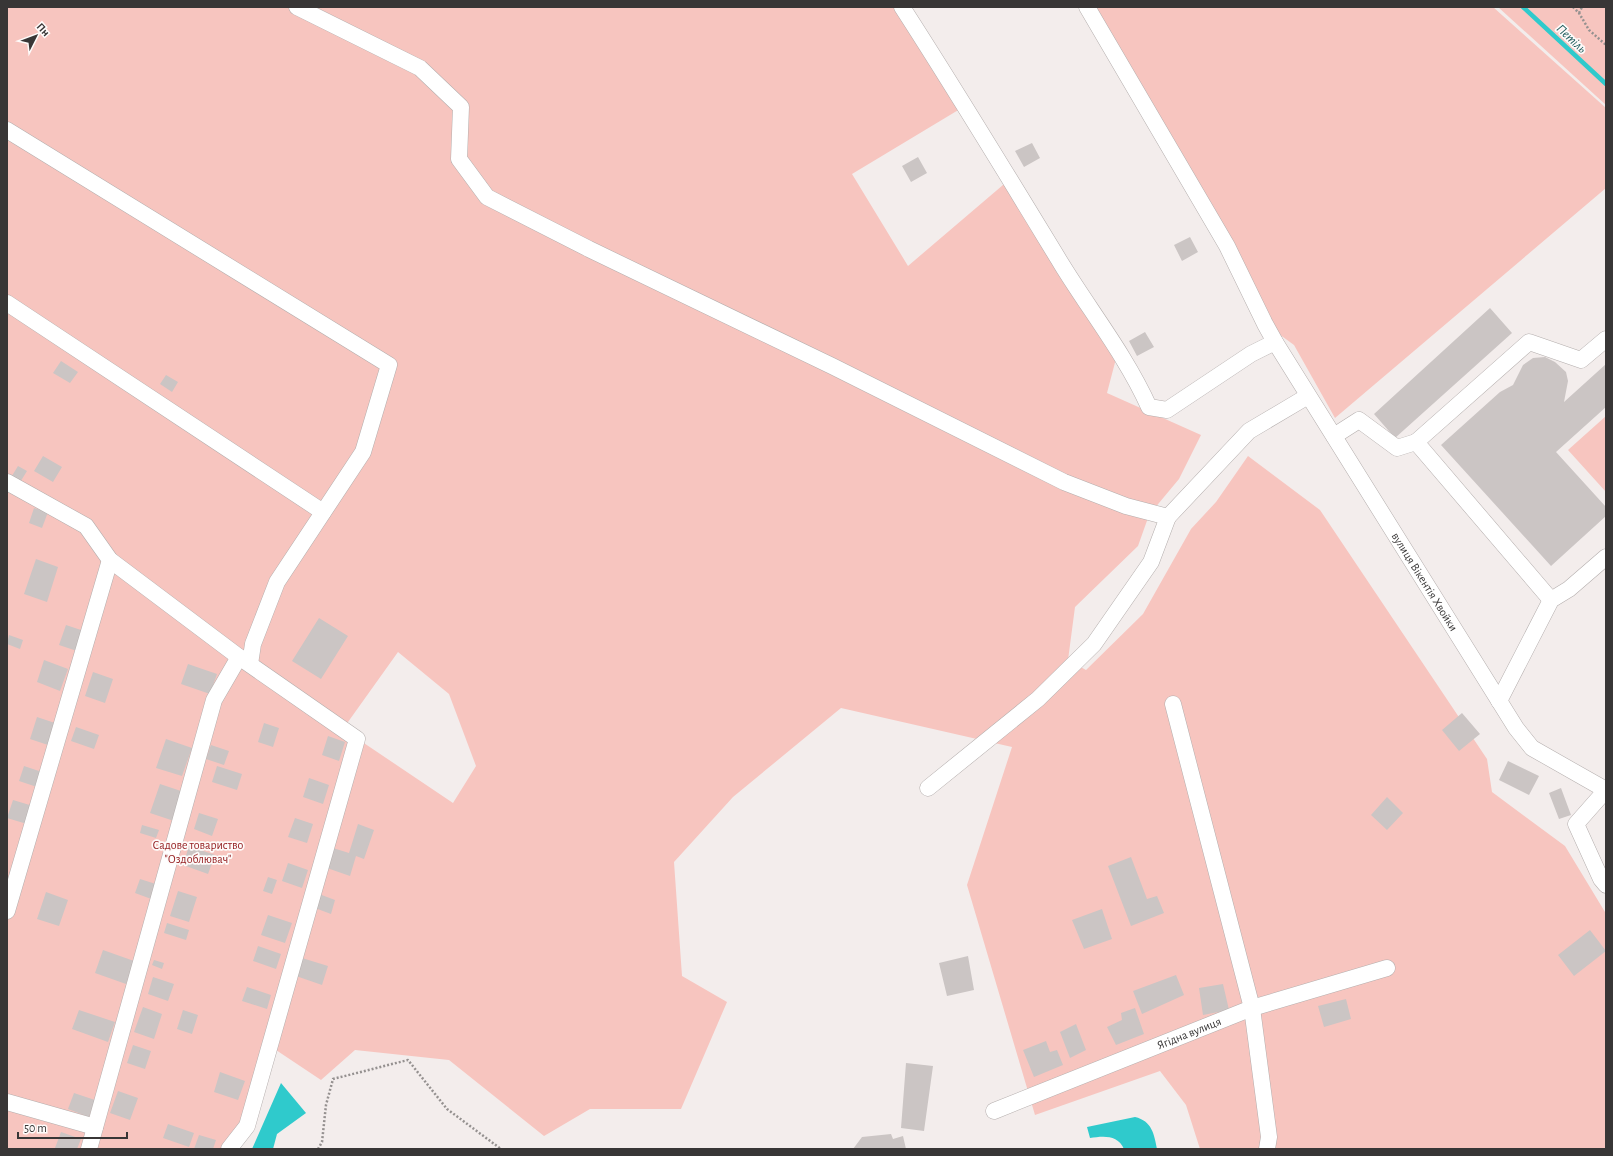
<svg xmlns="http://www.w3.org/2000/svg" width="1613" height="1156" viewBox="0 0 1613 1156" font-family="'Alegreya Sans',sans-serif">
	<style>
		.green { fill: #f7c5bf; fill-rule: evenodd }
		.water { fill: #2fcacc }
		.lines { fill: none; stroke-linecap: round; stroke-linejoin: round }
		.stream { stroke: #2fcacc; stroke-width: 4.5 }
		.building { fill: #cbc5c4 }
		.minor-casing { stroke: #b4aead; stroke-width: 17 }
		.path { stroke: #959190; stroke-width: 2.5; stroke-dasharray: 2 2; stroke-linecap: butt }
		.minor { stroke: #fff; stroke-width: 16 }
		.labels { text-anchor: middle; stroke-width: 3.5; stroke-linejoin: round; paint-order: stroke }
		.street-label { font-size: 12px; fill: #383636; stroke: #fefbfa }
		.park-label { font-size: 12px; fill: #952123; stroke: #fefbfa }
		.water-label { font-size: 13px; font-style: italic; fill: #1b5858; stroke: #fefbfa }
	</style>
	<rect width="100%" height="100%" fill="#f3edec"/>
	<path class="green" d="M7,7H902L965,106L852,174L908,266L1010,179L1118,351L1107,393L1201,435L1179,479L1149,515L1138,546L1075,607L1068,660L1086,670L1143,614L1191,529L1216,502L1248,456L1320,510L1487,759L1492,792L1565,846L1605,912L1606,1149H1200L1186,1105L1160,1071L1035,1115L967,885L1012,747L841,708L733,797L674,862L682,976L727,1002L681,1109H590L544,1136L449,1060L355,1050L321,1080L270,1046L229,1149H7ZM398,652L449,694L476,766L453,803L343,729Z
		M1087,7H1493L1606,108V188L1335,418L1294,345L1265,324Z
		M1498,7H1606V105Z
		M1606,416V492L1568,450Z"/>
	<path class="water" d="M281,1083L306,1113L277,1134L273,1149H252Z
		M1135,1117C1152,1121 1154,1134 1157,1149H1124C1118,1134 1102,1136 1090,1138L1087,1127Z"/>
	<g class="lines">
		<path class="stream" d="M1523,7L1606,84"/>
	</g>
	<path class="building" d="M1032,143L1040,158L1024,167L1015,151Z
		M918,157L927,173L911,182L902,166Z
		M1190,237L1198,252L1182,261L1174,245Z
		M1490,308L1512,333L1395,438L1374,414Z
		M1145,332L1154,347L1137,356L1129,341Z
		M1545,357L1555,362L1566,372L1568,381L1564,402L1606,364V407L1556,452L1606,507V516L1551,566L1441,445L1500,392L1513,385L1523,365L1533,358Z
		M61,361L78,372L70,383L53,373Z
		M166,375L178,382L172,392L160,384Z
		M43,456L62,467L53,482L34,471Z
		M18,466L27,471L19,484L10,479Z
		M34,508L48,512L42,528L29,523Z
		M36,559L58,567L47,602L24,594Z
		M319,618L348,636L321,679L292,661Z
		M66,625L84,631L77,651L59,645Z
		M9,635L23,640L20,649L7,644Z
		M44,660L68,669L60,691L37,682Z
		M188,664L217,674L210,694L181,684Z
		M93,672L113,679L105,703L85,696Z
		M1462,713L1480,734L1459,751L1442,730Z
		M37,717L55,723L48,745L30,739Z
		M264,723L279,728L273,747L258,742Z
		M76,727L99,735L94,749L71,741Z
		M328,736L345,742L339,761L322,755Z
		M166,739L192,748L182,776L156,768Z
		M211,745L229,751L224,765L206,759Z
		M1508,761L1539,776L1529,795L1499,780Z
		M24,766L42,772L37,787L19,781Z
		M217,766L242,774L237,790L212,782Z
		M309,778L329,785L323,804L303,797Z
		M160,784L184,792L174,821L150,813Z
		M1561,788L1571,815L1559,819L1549,793Z
		M1387,797L1403,813L1387,830L1371,815Z
		M13,800L33,806L27,824L7,818Z
		M199,813L218,819L212,836L194,829Z
		M295,818L313,824L307,843L288,837Z
		M358,824L374,830L364,859L356,856L350,876L327,868L333,848L349,853Z
		M142,825L159,830L156,838L140,833Z
		M189,846L215,855L208,874L183,865Z
		M1131,857L1147,899L1157,896L1164,913L1131,926L1108,866Z
		M288,863L308,870L302,888L282,881Z
		M268,877L277,880L272,894L263,891Z
		M140,879L159,885L154,900L135,893Z
		M178,891L197,897L189,922L170,916Z
		M46,892L68,900L59,926L37,919Z
		M319,894L335,900L331,914L315,908Z
		M1102,909L1112,939L1084,949L1072,920Z
		M268,915L292,923L285,943L261,935Z
		M167,923L189,930L186,940L164,933Z
		M1590,930L1606,951L1574,976L1558,955Z
		M258,946L281,954L276,969L253,961Z
		M103,950L134,961L126,984L95,973Z
		M968,956L974,990L947,996L939,963Z
		M302,958L328,966L322,985L296,976Z
		M154,960L164,963L162,969L152,965Z
		M1176,975L1184,995L1142,1014L1133,991Z
		M153,977L174,984L168,1001L148,994Z
		M1223,984L1229,1010L1203,1015L1199,988Z
		M247,987L271,995L267,1009L242,1001Z
		M1346,999L1351,1019L1324,1027L1318,1006Z
		M143,1007L162,1014L154,1039L134,1032Z
		M1135,1008L1144,1034L1116,1045L1107,1027L1122,1020L1121,1013Z
		M79,1010L115,1022L108,1042L72,1029Z
		M183,1010L198,1015L192,1034L177,1029Z
		M1076,1024L1086,1050L1070,1058L1060,1032Z
		M1046,1041L1050,1052L1057,1050L1063,1065L1034,1077L1023,1050Z
		M133,1045L151,1051L145,1069L127,1063Z
		M906,1063L933,1066L924,1131L901,1128Z
		M220,1072L245,1081L238,1100L214,1092Z
		M118,1091L138,1098L130,1120L110,1113Z
		M74,1093L95,1100L89,1117L68,1109Z
		M168,1124L194,1133L189,1147L163,1138Z
		M61,1132L81,1139L77,1149L55,1148Z
		M891,1134L893,1139L903,1136L906,1149H853L862,1137Z
		M199,1135L216,1140L213,1149H194Z"/>
	<g class="lines">
		<g class="minor-casing">
			<g id="minor">
				<path d="M297,7L420,68L461,107L459,159L487,197L589,249L832,366L1064,482L1126,506L1168,517L1249,431L1308,396"/>
				<path d="M902,7C957,92 1009,178 1062,265C1091,312 1126,356 1149,407L1167,410L1251,354L1275,342"/>
				<path id="s1" d="M1087,7L1227,246L1265,324L1275,342L1516,728L1532,748L1606,790"/>
				<path d="M7,130L389,365L363,452L277,582L253,644L250,664"/>
				<path d="M7,303L323,512"/>
				<path d="M1334,436L1359,420L1397,448L1416,442"/>
				<path d="M7,482L86,526L110,560L239,657L357,739L247,1126L229,1149"/>
				<path d="M1551,600L1416,442L1529,342L1581,360L1606,339"/>
				<path d="M1499,701L1551,600L1569,589L1606,557"/>
				<path d="M1173,704L1252,1008L1387,968"/>
				<path d="M928,788L1038,699L1094,644L1151,562L1168,517"/>
				<path d="M1606,790L1576,824L1601,879L1606,885"/>
				<path d="M7,911L110,560"/>
				<path d="M7,1102L95,1127"/>
				<path id="s2" d="M994,1111L1252,1008L1269,1137L1267,1149"/>
				<path d="M89,1149L214,700L239,657"/>
			</g>
		</g>
		<path class="path" d="M1573,7L1579,13L1589,30L1606,45
			M1579,13L1582,7
			M318,1149L322,1142L326,1105L333,1079L408,1060L447,1109L501,1149"/>
		<use href="#minor" class="minor"/>
	</g>
	<g class="labels">
		<g class="street-label">
			<text dy="4" stroke="none"><textPath href="#s1" startOffset="667">вулиця Вікентія Хвойки</textPath></text>
			<text dy="4" stroke="none"><textPath href="#s2" startOffset="210">Ягідна вулиця</textPath></text>
		</g>
		<g class="park-label">
			<text x="198" y="849">Садове товариство<tspan x="198" dy="14">"Оздоблювач"</tspan></text>
		</g>
		<g class="water-label">
			<text transform="translate(1572 38) rotate(43)" y="5">Петіль</text>
		</g>
	</g>
	<rect width="1613" height="1156" fill="none" stroke="#383636" stroke-width="16"/>
	<g transform="translate(36 36) rotate(48)" stroke="#fefbfa" stroke-width="3" paint-order="stroke">
	<path d="M0-3L7 15L0 10L-7 15Z" fill="#383636"/>
	<text y="-6" font-size="11" font-weight="bold" text-anchor="middle" fill="#383636">Пн</text>
	</g>
	<path d="M18 1132v6h109v-6" fill="none" stroke="#383636" stroke-width="2"/>
	<text x="24" y="1132" font-size="12" fill="#383636" stroke="#fefbfa" stroke-width="3" paint-order="stroke">50 m</text>
</svg>
